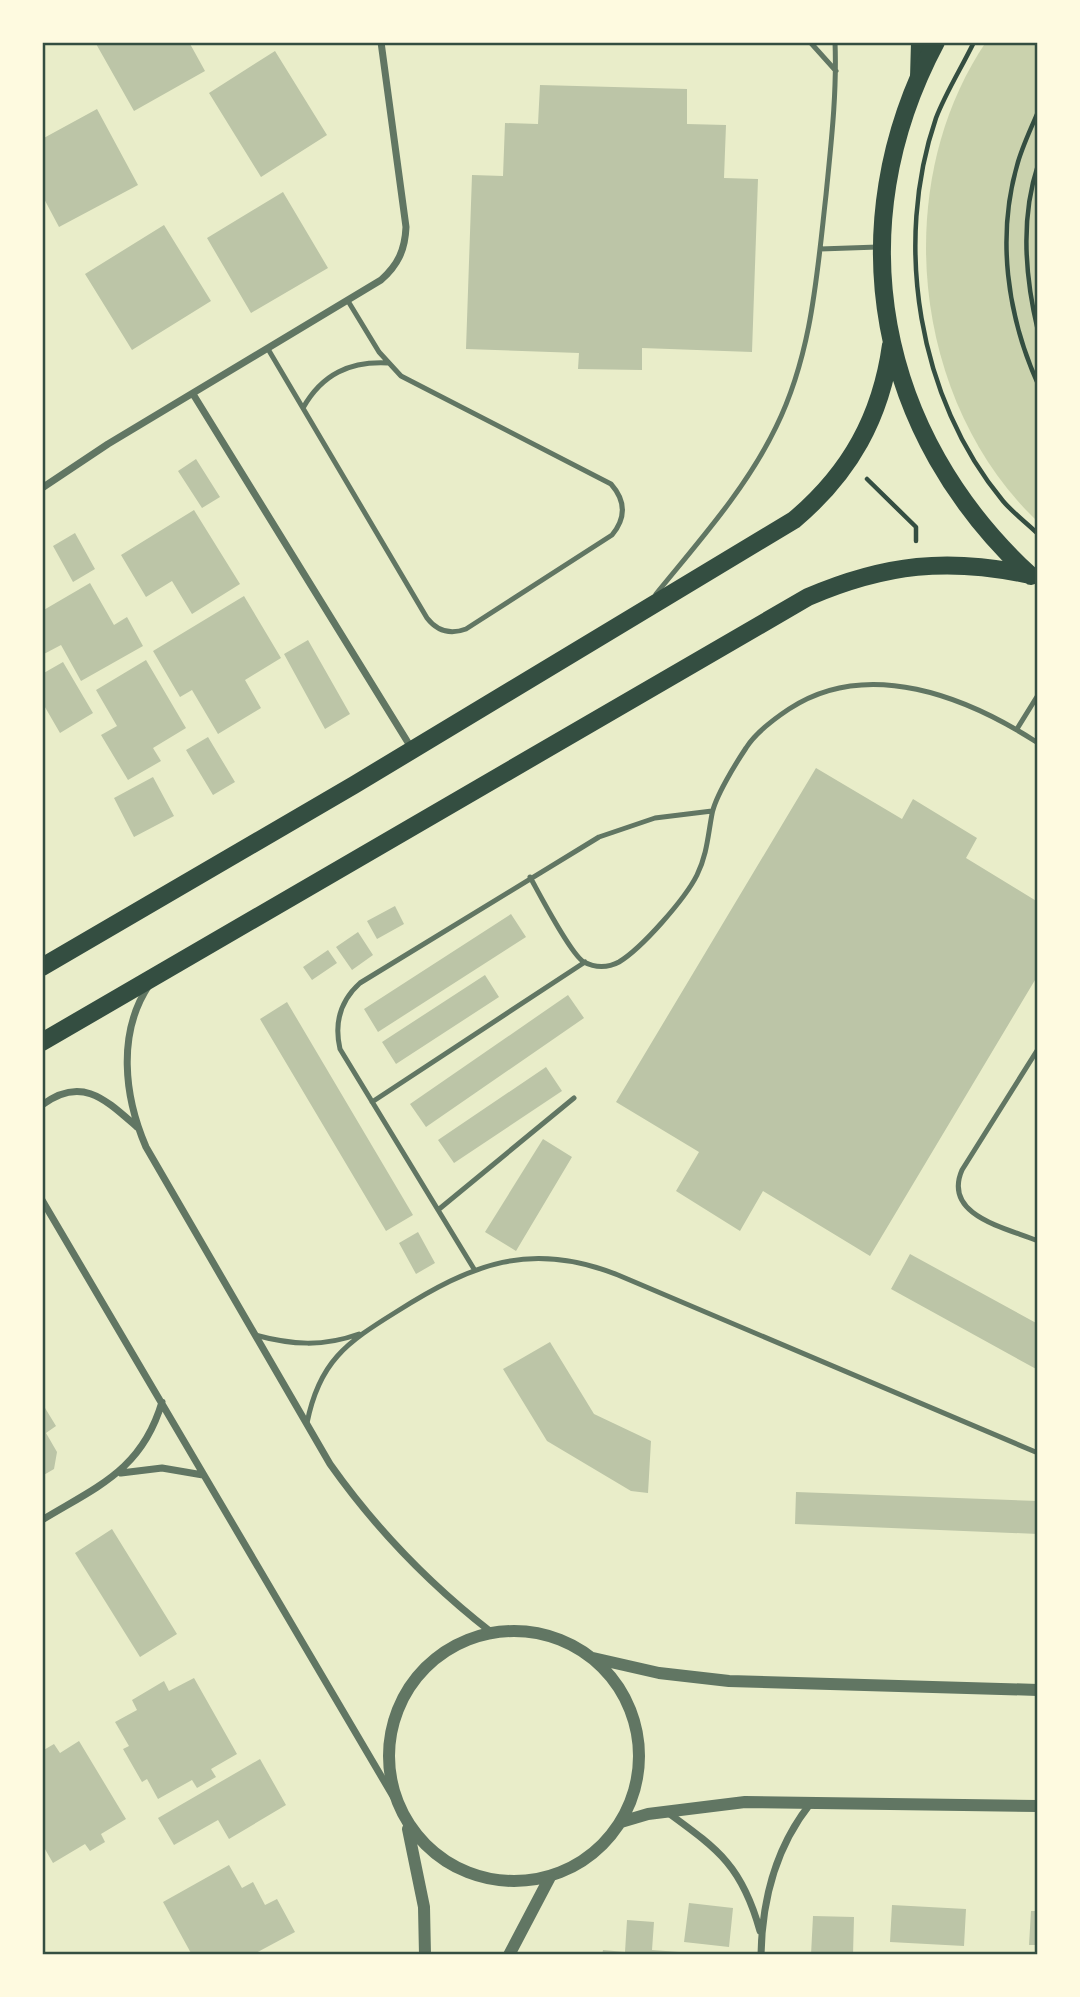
<svg xmlns="http://www.w3.org/2000/svg" width="1080" height="1997" viewBox="0 0 1080 1997" font-family="'Space Grotesk',sans-serif">
	<style>
		.green { fill: #cad2ad }
		.building { fill: #bcc5a7 }
		.lines { fill: none; stroke-linecap: round; stroke-linejoin: round }
		.path { stroke: #344e41; stroke-width: 4.5 }
		.service { stroke: #617663; stroke-width: 5 }
		.minor { stroke: #617663; stroke-width: 7 }
		.tertiary { stroke: #617663; stroke-width: 12 }
		.secondary { stroke: #344e41; stroke-width: 14 }
		.primary { stroke: #344e41; stroke-width: 18 }
		.neatline { fill: none; stroke: #344e41; stroke-width: 2.5 }
	</style>
	<rect width="100%" height="100%" fill="#e9edc9"/>
	<path class="green" d="M986,42H1038V522C912,403 889,185 986,42Z"/>
	<path class="building" d="M95,42H189L205,71L134,111Z
		M275,51L327,135L261,177L209,93Z
		M540,85L687,89V124L726,125L724,178L758,179L752,352L642,348V370L578,369L579,353L466,349L472,175L503,176L505,123L538,124Z
		M97,109L138,185L59,227L42,195V139Z
		M283,192L328,268L251,313L207,238Z
		M164,225L211,301L132,350L85,274Z
		M196,459L220,497L202,508L178,471Z
		M194,510L240,584L192,614L172,581L146,597L121,555Z
		M75,533L95,569L73,582L53,546Z
		M90,583L114,625L127,617L143,646L81,681L61,645L42,655V611Z
		M244,596L281,658L245,680L261,708L218,734L192,690L180,697L153,651Z
		M308,640L350,714L325,729L284,654Z
		M146,660L186,728L153,748L161,761L128,780L101,735L117,726L96,690Z
		M63,662L93,713L60,733L42,702V674Z
		M208,737L235,782L213,795L186,750Z
		M816,768L902,819L913,799L977,838L966,858L1038,902V975L870,1256L763,1191L740,1231L676,1191L699,1152L616,1102Z
		M153,777L174,816L134,837L114,798Z
		M395,906L404,924L377,939L367,921Z
		M511,914L526,937L378,1032L364,1009Z
		M358,932L373,955L352,970L336,947Z
		M328,950L337,963L312,980L303,967Z
		M485,975L499,997L396,1064L382,1042Z
		M568,995L584,1018L426,1127L410,1104Z
		M287,1002L413,1215L386,1231L260,1019Z
		M546,1067L562,1091L454,1163L438,1140Z
		M543,1139L572,1157L516,1251L485,1232Z
		M418,1232L435,1263L416,1274L399,1243Z
		M910,1254L1038,1324V1370L891,1289Z
		M550,1342L594,1414L651,1441L648,1493L631,1491L547,1441L503,1369Z
		M42,1403L56,1426L46,1433L57,1452L54,1469L42,1476Z
		M796,1492L1038,1501V1534L795,1524Z
		M112,1529L177,1634L140,1657L75,1553Z
		M194,1678L237,1754L211,1769L216,1777L197,1788L192,1780L158,1799L147,1779L142,1782L123,1749L129,1746L115,1722L137,1710L132,1700L164,1681L169,1691Z
		M79,1741L126,1819L101,1834L105,1842L90,1851L85,1844L53,1863L42,1844V1751L54,1744L60,1753Z
		M260,1759L286,1805L229,1839L218,1820L174,1845L158,1818Z
		M229,1865L242,1888L253,1882L265,1905L277,1899L295,1932L252,1955H192L163,1902Z
		M689,1903L733,1908L729,1947L684,1942Z
		M892,1905L966,1909L964,1946L890,1942Z
		M1031,1911H1038V1945H1029Z
		M813,1916L854,1917L853,1955H811Z
		M627,1920L654,1922L652,1950L679,1952V1955H602L603,1950L625,1952Z"/>
	<g class="lines">
		<path class="path" d="M974,42C962,67 946,92 936,118C893,243 918,399 1003,501C1013,513 1027,523 1038,534
			M1038,112C1031,128 1023,145 1018,162C996,236 1007,315 1038,384
			M1038,165C1020,219 1025,277 1038,331
			M867,479L916,527V541"/>
		<path class="service" d="M810,42L836,71
			M820,249L878,247
			M268,349L427,618C437,631 450,635 466,629L612,535C626,518 626,501 611,484L401,376L379,352L348,301
			M303,408C322,374 350,361 388,363
			M656,594C699,541 746,489 776,427C812,354 817,274 826,195C831,144 837,94 835,42
			M1017,729L1038,695
			M530,877C539,893 571,955 584,962C595,968 608,968 619,962C642,948 685,899 697,875C707,855 708,835 712,814C715,797 736,763 746,748C756,732 774,719 789,709C868,657 967,697 1038,743
			M1038,1049L962,1170C942,1216 1007,1228 1038,1241
			M372,1102L585,962
			M438,1210L574,1098
			M474,1269L340,1049C334,1023 340,1001 360,983L599,837L655,818L712,811
			M255,1335C292,1345 323,1347 359,1334
			M307,1423C319,1362 346,1343 396,1312C472,1264 530,1240 618,1275L1038,1453"/>
		<path class="minor" d="M193,394L412,749
			M42,488L108,444L381,280C398,265 405,250 406,227L381,42
			M149,985C117,1033 124,1096 146,1147L330,1464C376,1529 428,1583 491,1632
			M42,1105C82,1075 106,1100 137,1127
			M42,1200L397,1803
			M121,1473L162,1468L203,1475
			M42,1520C98,1486 142,1470 162,1402
			M667,1812C719,1850 742,1866 760,1931
			M761,1955C762,1901 776,1847 810,1804"/>
		<path class="tertiary" d="M389 1756a125 125 0 1 1 250 0a125 125 0 1 1-250 0Z
			M593,1658L659,1673L729,1681L1038,1690
			M621,1822L648,1814L745,1802L1038,1806
			M408,1829L424,1907L425,1955
			M509,1955L550,1877"/>
		<path class="secondary" d="M917,78L918,42"/>
		<path class="primary" d="M936,42C837,228 877,435 1031,576
			M42,967L354,785L794,520C850,473 881,417 891,345
			M42,1042L808,597C885,564 948,557 1030,575"/>
	</g>
	<rect width="1080" height="1997" fill="none" stroke="#fefae0" stroke-width="88"/>
	<rect x="44" y="44" width="992" height="1909" class="neatline"/>
</svg>
